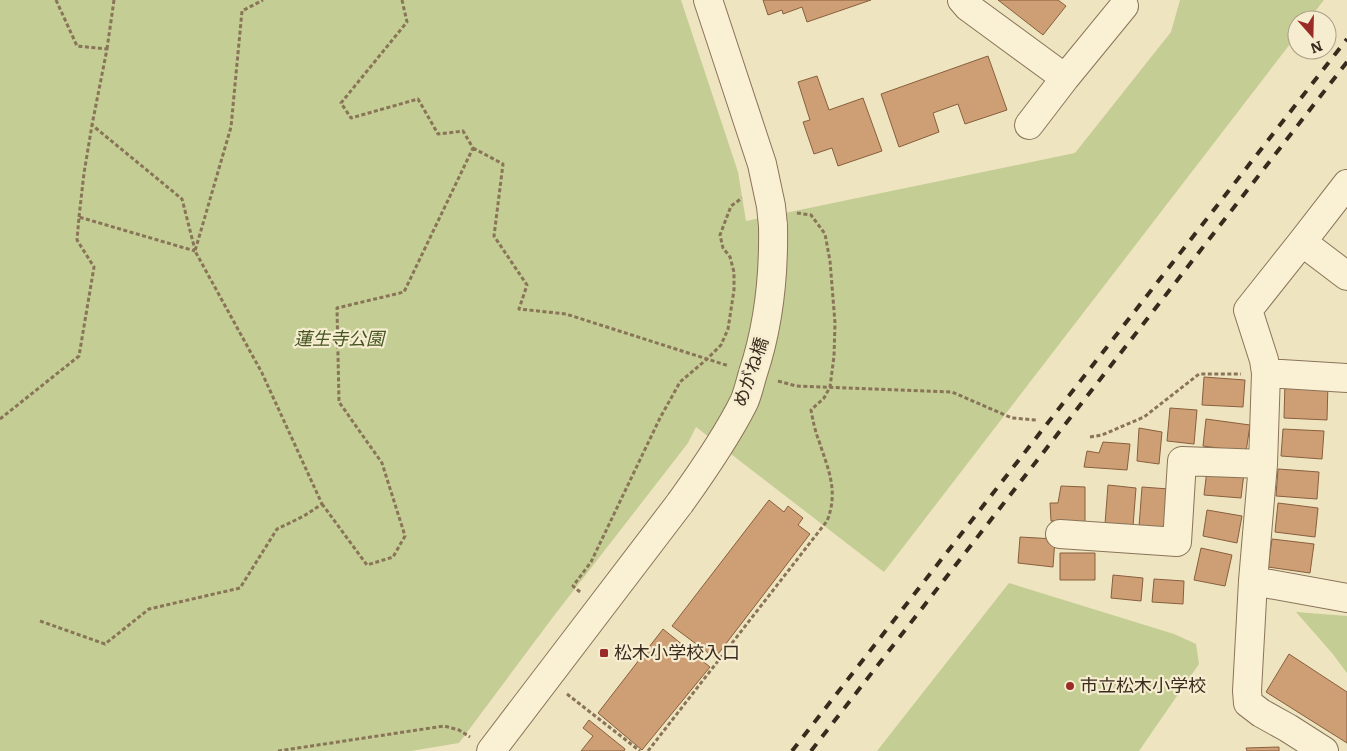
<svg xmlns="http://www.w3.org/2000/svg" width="1347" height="751" viewBox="0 0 1347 751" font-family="Literata,'Noto Sans JP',serif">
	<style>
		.green { fill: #c3cd94 }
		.building { fill: #ce9f75; stroke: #885f3d }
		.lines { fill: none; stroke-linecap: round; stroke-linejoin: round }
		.minor-casing { stroke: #897458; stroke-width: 30 }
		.path { stroke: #897458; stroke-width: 3; stroke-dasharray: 4 2.5; stroke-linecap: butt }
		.minor { stroke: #faf0d4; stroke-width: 28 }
		.rail { stroke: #382b1d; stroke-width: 4; stroke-dasharray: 9 9; stroke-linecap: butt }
		.minor-bridge-casing { stroke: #897458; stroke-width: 30; stroke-linecap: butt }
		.minor-bridge { stroke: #faf0d4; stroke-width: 28 }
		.poi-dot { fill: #992c26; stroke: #f6edd0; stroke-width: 2 }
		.labels { text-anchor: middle; stroke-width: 4.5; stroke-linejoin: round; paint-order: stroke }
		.park-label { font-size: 18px; font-style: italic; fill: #455523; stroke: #f6edd0 }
		.street-label { font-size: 18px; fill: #382b1d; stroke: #f6edd0 }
		.poi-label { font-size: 18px; fill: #382b1d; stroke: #f6edd0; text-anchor: start }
	</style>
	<rect width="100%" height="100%" fill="#efe4c0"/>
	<path class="green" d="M0,0H681L738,172L746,221L1075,153L1171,32L1180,0H1324L1308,20H1297V35L884,572L696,427L688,443L553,617L459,743L411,751H0Z
		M1009,583L1174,634L1196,644L1199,664L1139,751H877Z
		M1296,612L1347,616V673L1332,653Z"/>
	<path class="building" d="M763,0H871L807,22L802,7L783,14L782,10L768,15Z
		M998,0H1058L1066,6L1043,35Z
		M988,56L1007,110L965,124L958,104L933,113L939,132L899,147L881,94Z
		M817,76L829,110L863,98L882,151L838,166L832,148L814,154L803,122L810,120L798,82Z
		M1204,377L1245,380L1243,407L1202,405Z
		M1285,381L1328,383L1327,420L1284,418Z
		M1170,408L1197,410L1194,444L1167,441Z
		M1206,419L1250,425L1246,452L1203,446Z
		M1139,428L1162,432L1159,464L1137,461Z
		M1283,429L1324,431L1322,459L1281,456Z
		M1103,442L1130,444L1127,470L1084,467L1087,451L1099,453Z
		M1278,469L1319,472L1317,499L1276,496Z
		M1207,470L1244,473L1241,498L1204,495Z
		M1108,485L1136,488L1133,526L1105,524Z
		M1061,486L1085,487V522L1051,521L1050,503H1058Z
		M1142,487L1169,489L1166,529L1139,527Z
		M769,500L784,512L788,506L803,518L798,525L810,534L715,658L672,626Z
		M1278,503L1318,508L1315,537L1275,532Z
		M1207,510L1242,516L1237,543L1203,536Z
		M1020,537L1055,539L1053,567L1018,563Z
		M1272,539L1314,544L1310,573L1268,567Z
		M1201,548L1232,555L1225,586L1194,580Z
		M1060,553H1095V580H1060Z
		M1113,575L1143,578L1141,601L1111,598Z
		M1154,579L1184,581L1183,604L1152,602Z
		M663,629L710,667L642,750L598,713Z
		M1289,654L1347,692V743L1266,692Z
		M589,720L625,749L624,751H581L593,736L583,728Z
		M1279,747V751H1247L1246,748Z"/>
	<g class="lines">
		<g class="minor-casing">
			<path id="minor" d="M708,0L762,164L771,206L773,226
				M962,0L968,7L1065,78
				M1029,125L1065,78L1124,6
				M1302,242L1347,276
				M1266,373L1264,360L1248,310L1302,242L1347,184
				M1060,534L1177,542L1182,461L1263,464
				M1253,581L1347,598
				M491,751L680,503
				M1324,751L1288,728L1261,713L1248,703L1247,691L1253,581L1263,464L1266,373L1347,378"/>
		</g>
		<path class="path" d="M56,0L77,46L107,49L92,125L182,199L195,250
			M107,49L114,0
			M473,148L503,164L494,236L527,285L519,309L566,314L729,366
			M79,217L84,173L92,125
			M778,381L796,386L952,392L1012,418L1036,420
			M0,419L79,356L94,267L77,240L79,217L195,251
			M1090,437L1102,435L1144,417L1199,374H1241
			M322,504L367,565L393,557L405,536L382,463L339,402L337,308L404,292L473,148L463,131L438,134L418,99L351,118L341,103L407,22L402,0
			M580,592L573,586L591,562L660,418L680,382L707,359L721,345L728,329L734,290V272L730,257L723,248L720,235L731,206L742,198
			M40,621L105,644L149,609L240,588L277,529L304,516L322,504L262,373L195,251L231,127L242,11L263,0
			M567,694L640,751
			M278,751L444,726L459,730L470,737
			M648,751L827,521C839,491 828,469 819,441C815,431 813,421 811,410L824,398L830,387L834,356L835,323L830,261L825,234L811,215L797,213"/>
		<use href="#minor" class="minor"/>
		<path class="rail" d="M792,751L1347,39
			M811,751L1347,62"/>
		<g class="minor-bridge-casing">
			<path id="minor-bridge" d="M680,503C703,471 726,438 744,402C748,393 750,383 753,373C769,325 774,277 773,226"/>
		</g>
		<use href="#minor-bridge" class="minor-bridge"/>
	</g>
	<g class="poi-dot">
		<rect x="599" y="648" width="10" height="10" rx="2.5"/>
		<circle cx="1070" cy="686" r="5"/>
	</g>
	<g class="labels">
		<g class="park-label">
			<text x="339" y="345">蓮生寺公園</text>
		</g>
		<g class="street-label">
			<text transform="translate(751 372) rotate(-71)" y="6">めがね橋</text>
		</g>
		<g class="poi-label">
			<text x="614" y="659">松木小学校入口</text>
			<text x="1080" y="692">市立松木小学校</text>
		</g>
	</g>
	<g transform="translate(1312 35) rotate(160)"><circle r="24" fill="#f6edd0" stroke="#aa9f88"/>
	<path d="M0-4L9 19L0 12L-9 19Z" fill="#992c26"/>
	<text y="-8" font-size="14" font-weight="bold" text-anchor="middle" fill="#382b1d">N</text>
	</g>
</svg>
